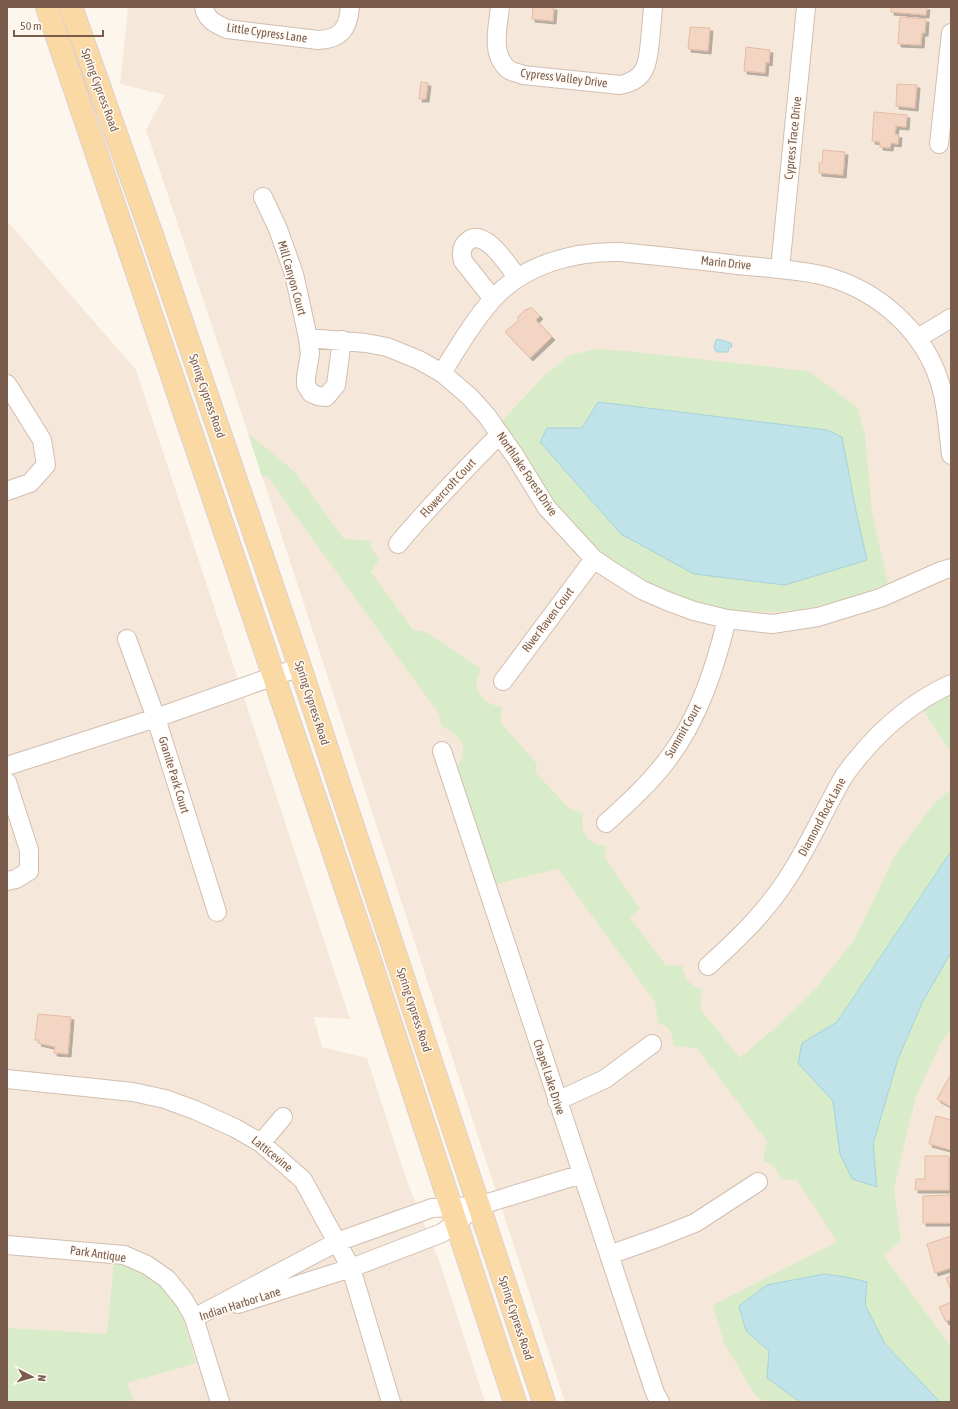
<svg xmlns="http://www.w3.org/2000/svg" width="958" height="1409" viewBox="0 0 958 1409" font-family="'Asap Condensed',sans-serif">
	<style>
		.residential { fill: #f5e8da }
		.green { fill: #d8ecc9 }
		.water { fill: #bfe3e8; stroke: #a5d3da }
		.building { fill: #f3d5c3; stroke: #e6bba3; filter: url(#shadow) }
		.lines { fill: none; stroke-linecap: round; stroke-linejoin: round }
		.minor-casing { stroke: #d1beb0; stroke-width: 20 }
		.major-casing { stroke: #dad1cd; stroke-width: 24 }
		.minor { stroke: #fff; stroke-width: 18 }
		.major { stroke: #fbd9a5; stroke-width: 22 }
		.labels { text-anchor: middle; stroke-width: 3; stroke-linejoin: round; paint-order: stroke }
		.street-label { font-size: 12px; fill: #7a5c4d; stroke: #fffaf3 }
	</style>
	<defs>
		<filter id="shadow"><feDropShadow dx="3" dy="3" stdDeviation="0" flood-color="#0004"/></filter>
	</defs>
	<rect width="100%" height="100%" fill="#fdf6ec"/>
	<path class="residential" d="M128,7H951V1402H565L248,433L146,130L165,95L120,84Z
		M7,221L136,370L350,1019L314,1017L322,1047L367,1058L408,1184L440,1263L485,1402H7Z"/>
	<path class="green" d="M597,349L627,351L808,371L857,407L865,434L872,513L888,583C866,592 843,601 819,606C739,624 651,599 590,545C584,539 579,532 574,526C566,518 558,510 552,501C534,476 517,449 500,423L544,376L570,355Z
		M248,433L295,472L344,539L371,541V548L379,559L371,572L413,630L426,632L481,669C480,672 477,675 477,678C473,693 488,706 502,707L500,722L537,764L535,772L569,808L583,813C579,831 587,845 606,846L605,858L640,909L630,918L666,965L682,966C685,981 689,983 702,990L700,1009L740,1058L776,1027L816,988L855,939L894,857L934,804L951,789V1029L940,1045L916,1096L894,1187L901,1241L883,1255L951,1347V1402H763L753,1392L724,1343L713,1305L837,1242L797,1180L780,1179C777,1168 773,1164 763,1161L767,1141L697,1048L674,1046C673,1034 670,1027 658,1023L655,1002L558,869L492,885L455,771C457,766 461,762 462,757C467,740 453,732 441,726L439,714L267,476L262,477Z
		M951,691V753L922,708Z
		M114,1261C143,1271 166,1284 180,1313C187,1327 191,1348 196,1363L127,1383L134,1402H7V1328L107,1334Z"/>
	<path class="water" d="M718,339L731,343L732,347H729L728,352H718L715,350L714,347L716,340Z
		M598,402L827,430L842,437L856,511L867,560L785,585L694,574L621,534L540,442L547,428H582Z
		M951,851V952L922,1003L898,1059L873,1144L877,1187L852,1179L840,1154L833,1101L798,1063L802,1043L837,1022Z
		M824,1274L846,1277L867,1282L865,1305L885,1344L940,1402H800L767,1378L769,1351L746,1331L739,1306L767,1285Z"/>
	<path class="building" d="M529,7H554L553,21L532,19L533,8Z
		M891,7H927L926,15L891,12Z
		M900,17L926,19L925,33H922L921,45L898,44Z
		M690,27L710,28L708,51L688,49Z
		M746,47L770,50L769,63L766,62L765,73L744,71Z
		M421,82L428,83L426,99H419Z
		M897,84L917,85L915,108L896,106Z
		M874,112L907,115L906,127L896,126L895,134L899,135L898,144L891,143L890,148L880,147V142L872,141Z
		M823,150L845,152L843,175L819,173V163H822Z
		M531,307L540,316L536,320L552,337L530,358L505,332L519,320L517,318L526,309L527,310Z
		M38,1014L71,1017L68,1054L54,1053L55,1047L38,1043L39,1040H35Z
		M951,1074V1107L937,1099Z
		M936,1116L951,1120V1150L929,1144Z
		M925,1156H949V1190H915L916,1179H925Z
		M950,1195L951,1223H923V1196Z
		M951,1236V1268L935,1273L927,1244Z
		M951,1276V1290L946,1278Z
		M951,1302V1319L946,1322L939,1307Z"/>
	<g class="lines">
		<g class="minor-casing">
			<path id="minor" d="M204,7C206,20 216,24 227,29L318,40C341,39 348,29 350,7
				M500,7C498,27 490,55 509,70C512,72 519,73 523,75L620,85C646,80 648,64 650,41C651,30 652,18 653,7
				M939,144L951,33
				M263,197L278,229L294,274L308,338L310,354L306,377V385L311,393L318,396L326,397L336,385L342,340
				M780,269L806,7
				M493,299L463,261C461,253 461,246 468,241C485,227 509,267 518,278
				M308,338L366,343L387,347L419,360L442,373L470,397L487,416L515,456L547,508L594,559L610,570L642,590L667,601L694,611L727,619L772,624L818,617L880,598L941,571L951,568
				M918,338L951,318
				M442,373C458,347 473,322 492,300C524,264 574,251 620,252C659,256 698,260 738,265C767,268 797,269 825,276C877,290 922,329 939,380C947,404 948,430 951,455
				M7,384L42,440L46,465L30,483L7,491
				M398,544C430,505 465,470 500,434
				M127,639L156,718L217,912
				M503,681L594,559
				M442,751L655,1393L660,1402
				M7,766L156,718L300,667
				M7,782L29,850V871L16,879L7,881
				M606,823C628,803 650,783 668,759C699,718 715,668 727,619
				M708,966C737,940 766,912 787,879C809,846 824,810 844,776C848,770 853,764 857,759C882,728 914,701 951,684
				M7,1079L133,1092L165,1099L195,1110L235,1128L261,1143L303,1180L351,1268L391,1402
				M557,1101L605,1079L652,1044
				M261,1143L283,1117
				M7,1245L124,1255L147,1265L167,1279L184,1300L194,1318L220,1402
				M609,1255L657,1238L695,1223L758,1182
				M238,1304L351,1268L442,1233L466,1215
				M194,1318L337,1242L432,1208L478,1206L582,1174"/>
		</g>
		<g class="major-casing">
			<path id="major" d="M47,7L368,954L515,1402
				M71,7L153,238L300,667L544,1402"/>
		</g>
		<use href="#minor" class="minor"/>
		<use href="#major" class="major"/>
	</g>
	<g class="labels">
		<g class="street-label">
			<text transform="translate(267 33) rotate(8)" y="4">Little Cypress Lane</text>
			<text transform="translate(564 78) rotate(7)" y="4">Cypress Valley Drive</text>
			<text transform="translate(100 90) rotate(70)" y="4">Spring Cypress Road</text>
			<text transform="translate(793 138) rotate(-84)" y="4">Cypress Trace Drive</text>
			<text transform="translate(726 263) rotate(6)" y="4">Marin Drive</text>
			<text transform="translate(292 278) rotate(74)" y="4">Mill Canyon Court</text>
			<text transform="translate(207 396) rotate(71)" y="4">Spring Cypress Road</text>
			<text transform="translate(527 474) rotate(56)" y="4">Northlake Forest Drive</text>
			<text transform="translate(448 488) rotate(-47)" y="4">Flowercroft Court</text>
			<text transform="translate(548 620) rotate(-53)" y="4">River Raven Court</text>
			<text transform="translate(312 703) rotate(72)" y="4">Spring Cypress Road</text>
			<text transform="translate(683 731) rotate(-60)" y="4">Summit Court</text>
			<text transform="translate(174 775) rotate(73)" y="4">Granite Park Court</text>
			<text transform="translate(822 817) rotate(-62)" y="4">Diamond Rock Lane</text>
			<text transform="translate(414 1010) rotate(72)" y="4">Spring Cypress Road</text>
			<text transform="translate(549 1077) rotate(72)" y="4">Chapel Lake Drive</text>
			<text transform="translate(272 1154) rotate(39)" y="4">Latticevine</text>
			<text transform="translate(98 1254) rotate(8)" y="4">Park Antique</text>
			<text transform="translate(240 1304) rotate(-18)" y="4">Indian Harbor Lane</text>
			<text transform="translate(516 1318) rotate(72)" y="4">Spring Cypress Road</text>
		</g>
	</g>
	<rect width="958" height="1409" fill="none" stroke="#7a5c4d" stroke-width="16"/>
	<g transform="translate(32 1377) rotate(96)" stroke="#fffaf3" stroke-width="3" paint-order="stroke">
	<path d="M0-3L7 15L0 10L-7 15Z" fill="#7a5c4d"/>
	<text y="-6" font-size="11" font-weight="bold" text-anchor="middle" fill="#7a5c4d">N</text>
	</g>
	<path d="M14 30v6h89v-6" fill="none" stroke="#7a5c4d" stroke-width="2"/>
	<text x="20" y="30" font-size="12" fill="#7a5c4d" stroke="#fffaf3" stroke-width="3" paint-order="stroke">50 m</text>
</svg>
